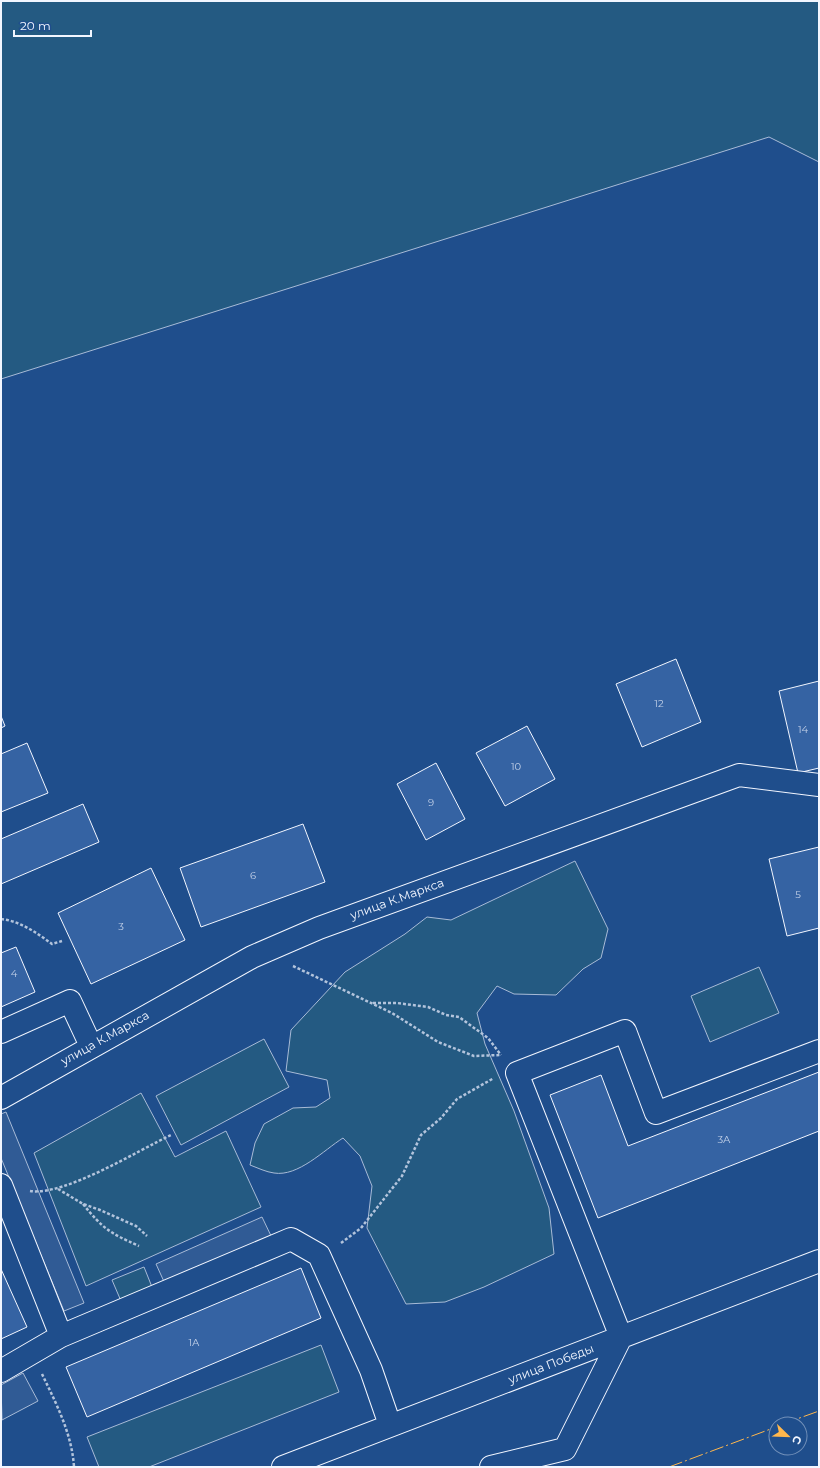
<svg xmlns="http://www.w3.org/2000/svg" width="820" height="1468" viewBox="0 0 820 1468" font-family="Montserrat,sans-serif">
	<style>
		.green { fill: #245a82; stroke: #a8bbd7 }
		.parking { fill: #305b95; stroke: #a8bbd7 }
		.building { fill: #3563a3; stroke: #f2f6ff }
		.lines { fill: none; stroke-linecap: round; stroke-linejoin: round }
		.minor-casing { stroke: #f2f6ff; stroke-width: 24 }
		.path { stroke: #b3c4dc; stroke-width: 2.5; stroke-dasharray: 3 2; stroke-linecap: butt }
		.minor { stroke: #1f4e8c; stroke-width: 22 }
		.power { stroke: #ffb74d; stroke-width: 1; stroke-dasharray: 14 3 2 3; stroke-linecap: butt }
		.labels { text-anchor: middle; stroke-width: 3; stroke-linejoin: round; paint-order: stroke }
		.number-label { font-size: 10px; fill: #c3d1e8 }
		.street-label { font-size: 12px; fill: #f2f6ff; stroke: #1f4e8c }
	</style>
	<rect width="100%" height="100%" fill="#1f4e8c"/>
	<path class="green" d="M1,1H819V162L769,137L1,379Z
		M575,861L608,929L601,958L583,969L556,995L514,994L497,986L477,1013L485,1044L514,1111L549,1208L554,1254L484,1287L445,1302L406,1304L367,1228L372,1186L360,1156L343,1138C324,1150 298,1177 274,1173C266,1172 258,1168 250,1165L255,1143L264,1124L293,1108L316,1107L330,1098L327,1080L286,1071L291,1030L345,972L405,934L427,917L451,920Z
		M759,967L779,1013L710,1042L691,996Z
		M264,1039L289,1087L181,1145L156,1096Z
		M141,1093L175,1157L226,1131L261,1207L86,1286L34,1153Z
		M144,1267L152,1287L121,1301L112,1280Z
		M321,1345L339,1392L149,1467H99L87,1437Z"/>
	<path class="parking" d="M6,1112L84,1303L64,1311L1,1158V1114Z
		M262,1217L273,1240L166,1286L156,1264Z
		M23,1373L38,1401L2,1420L1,1385Z"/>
	<path class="building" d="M676,659L701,722L642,747L616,684Z
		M819,681V768L798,773L779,691Z
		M1,716L5,726L1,728Z
		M527,726L555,779L505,806L476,753Z
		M27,743L48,793L1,812V754Z
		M436,763L465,819L426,840L397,784Z
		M83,804L99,842L1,884V839Z
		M303,824L325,882L201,927L180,868Z
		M819,847V928L787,936L769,859Z
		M151,868L185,940L91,984L58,913Z
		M16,947L35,992L1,1007V953Z
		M819,1072V1131L598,1218L550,1095L601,1075L628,1146Z
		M301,1268L321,1318L87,1417L66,1367Z
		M1,1269L27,1327L1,1339Z"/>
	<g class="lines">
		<g class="minor-casing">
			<path id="minor" d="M1,1032L70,1001L91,1046
				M1,1098L252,957L319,928L739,775L819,785
				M1,1185L61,1336
				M1,1371L61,1336L291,1239L319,1255L371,1370L390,1425
				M283,1467L819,1261
				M491,1467L565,1449L621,1337L517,1073L625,1031L656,1113L819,1051"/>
		</g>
		<path class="path" d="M1,919C20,921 37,933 52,944L62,941
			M293,966L392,1013L438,1042L474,1056L500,1055
			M373,1003H397L428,1007L446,1015L459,1017L488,1038L501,1055
			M58,1189L83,1204L100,1210L136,1226L147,1236
			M30,1191C65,1196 137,1151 171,1135
			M83,1204C103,1229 110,1233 139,1246
			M341,1243L361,1228L402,1176L421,1135L441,1118L457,1099L494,1078
			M42,1374C56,1403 72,1434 74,1467"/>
		<use href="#minor" class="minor"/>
		<path class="power" d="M783,1424L819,1411
			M669,1467L776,1427"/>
	</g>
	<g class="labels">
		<g class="number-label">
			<text x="659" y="707">12</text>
			<text x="803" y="733">14</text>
			<text x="516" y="770">10</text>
			<text x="431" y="806">9</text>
			<text x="253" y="879">6</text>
			<text x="798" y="898">5</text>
			<text x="121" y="930">3</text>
			<text x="14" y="977">4</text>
			<text x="724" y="1143">3А</text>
			<text x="194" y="1346">1А</text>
		</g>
		<g class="street-label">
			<text transform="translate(397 899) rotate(-20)" y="4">улица К.Маркса</text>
			<text transform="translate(105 1038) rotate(-29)" y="4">улица К.Маркса</text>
			<text transform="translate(551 1364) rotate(-21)" y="4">улица Победы</text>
		</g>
	</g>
	<rect width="820" height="1468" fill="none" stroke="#f2f6ff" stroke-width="4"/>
	<g transform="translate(788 1436) rotate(113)"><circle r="19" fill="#1f4e8c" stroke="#7391ba"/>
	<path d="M0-3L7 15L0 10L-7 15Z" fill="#ffb74d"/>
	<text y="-6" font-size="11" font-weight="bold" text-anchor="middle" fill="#f2f6ff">С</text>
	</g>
	<path d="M14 30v6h77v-6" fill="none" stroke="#f2f6ff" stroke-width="2"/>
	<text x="20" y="30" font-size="12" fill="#f2f6ff" stroke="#1f4e8c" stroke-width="3" paint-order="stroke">20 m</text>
</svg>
